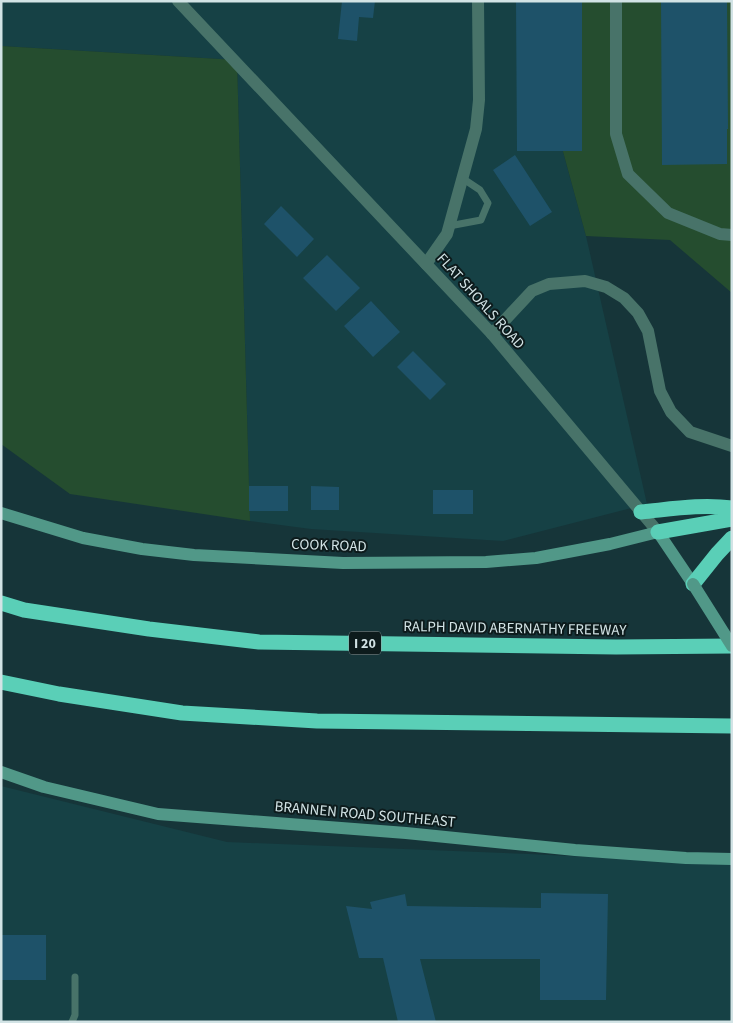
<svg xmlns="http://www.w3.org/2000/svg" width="733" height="1023" viewBox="0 0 733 1023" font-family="'Source Sans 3',sans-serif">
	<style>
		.built { fill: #164145 }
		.green { fill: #254d2f }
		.building { fill: #1e5269 }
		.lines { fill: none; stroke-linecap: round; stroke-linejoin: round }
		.service { stroke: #487369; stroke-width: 7 }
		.minor { stroke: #487369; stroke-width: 12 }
		.tertiary { stroke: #487369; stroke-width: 12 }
		.secondary { stroke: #519888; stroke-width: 12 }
		.motorway { stroke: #5acfb7; stroke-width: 15 }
		.secondary-bridge { stroke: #519888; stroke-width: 12 }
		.labels { text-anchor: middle; stroke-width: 4; stroke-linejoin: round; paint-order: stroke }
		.shield { fill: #0d1b1c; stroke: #97a7a9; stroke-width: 1 }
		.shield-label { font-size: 14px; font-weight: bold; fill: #d2e3e5 }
		.street-label { font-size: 15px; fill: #d2e3e5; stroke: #0d1b1c }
	</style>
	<rect width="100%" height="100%" fill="#163539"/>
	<path class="built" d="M1,1H522L586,236L647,504L503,541L311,529L250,521L237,60L1,46Z
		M1,786L227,842L529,854L732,864V1022H1Z"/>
	<path class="green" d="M522,1H732V293L670,240L586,236Z
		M1,46L237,60L250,521L70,494L1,444Z"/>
	<path class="building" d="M342,1H375L373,18L359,17L357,41L338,39Z
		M516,1H582V151H517Z
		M661,1H727L728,129H727V164L662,165Z
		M515,155L552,212L530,226L493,170Z
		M281,206L314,239L297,257L264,224Z
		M327,255L360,288L336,311L303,278Z
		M371,301L400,332L373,357L344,326Z
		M413,351L446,384L430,400L397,367Z
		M249,486H288V511H249Z
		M311,486L339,487V510H311Z
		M433,490H473V514H433Z
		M541,893L608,894L606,1000H540V959H420L436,1022H398L383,958H359L346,906L372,909L370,902L405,894L407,906L541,908Z
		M1,935H46V980H1Z"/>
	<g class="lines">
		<path class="service" d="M449,226L481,220L488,203L480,190L462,178
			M72,1022L75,1015V977"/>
		<path class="minor" d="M616,1V134L628,174L668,213L720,234L732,235
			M426,264L447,234L476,129L479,100L478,1
			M492,334L532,291L549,284L585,281L606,287L624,298L638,313L648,331L660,391L671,412L690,432L732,446"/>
		<path class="tertiary" d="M178,1L492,334L658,532"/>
		<path class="secondary" d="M1,513L83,538L142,549L194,555L343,563L486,562L536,558L610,544L658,532L693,584
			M1,772L44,787L158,814L406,833L575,850L686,858L732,859"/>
		<path class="motorway" d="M641,512C672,509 701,504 732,508
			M658,532L732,519
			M693,584L717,554L732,538
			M1,603L24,610L149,629L259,642L616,647L732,646
			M1,682L59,694L182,713L317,721L732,726"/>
		<path class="secondary-bridge" d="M693,584L732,646"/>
	</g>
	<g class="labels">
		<rect class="shield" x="349" y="631.5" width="32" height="23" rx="4"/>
		<g class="shield-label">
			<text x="365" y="648">I 20</text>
		</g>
		<g class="street-label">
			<text transform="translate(481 301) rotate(48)" y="5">FLAT SHOALS ROAD</text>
			<text transform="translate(329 545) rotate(2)" y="5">COOK ROAD</text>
			<text transform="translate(515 628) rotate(1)" y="5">RALPH DAVID ABERNATHY FREEWAY</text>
			<text transform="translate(365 814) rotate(5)" y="5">BRANNEN ROAD SOUTHEAST</text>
		</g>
	</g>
	<rect width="733" height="1023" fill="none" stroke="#d2e3e5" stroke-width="5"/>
</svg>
